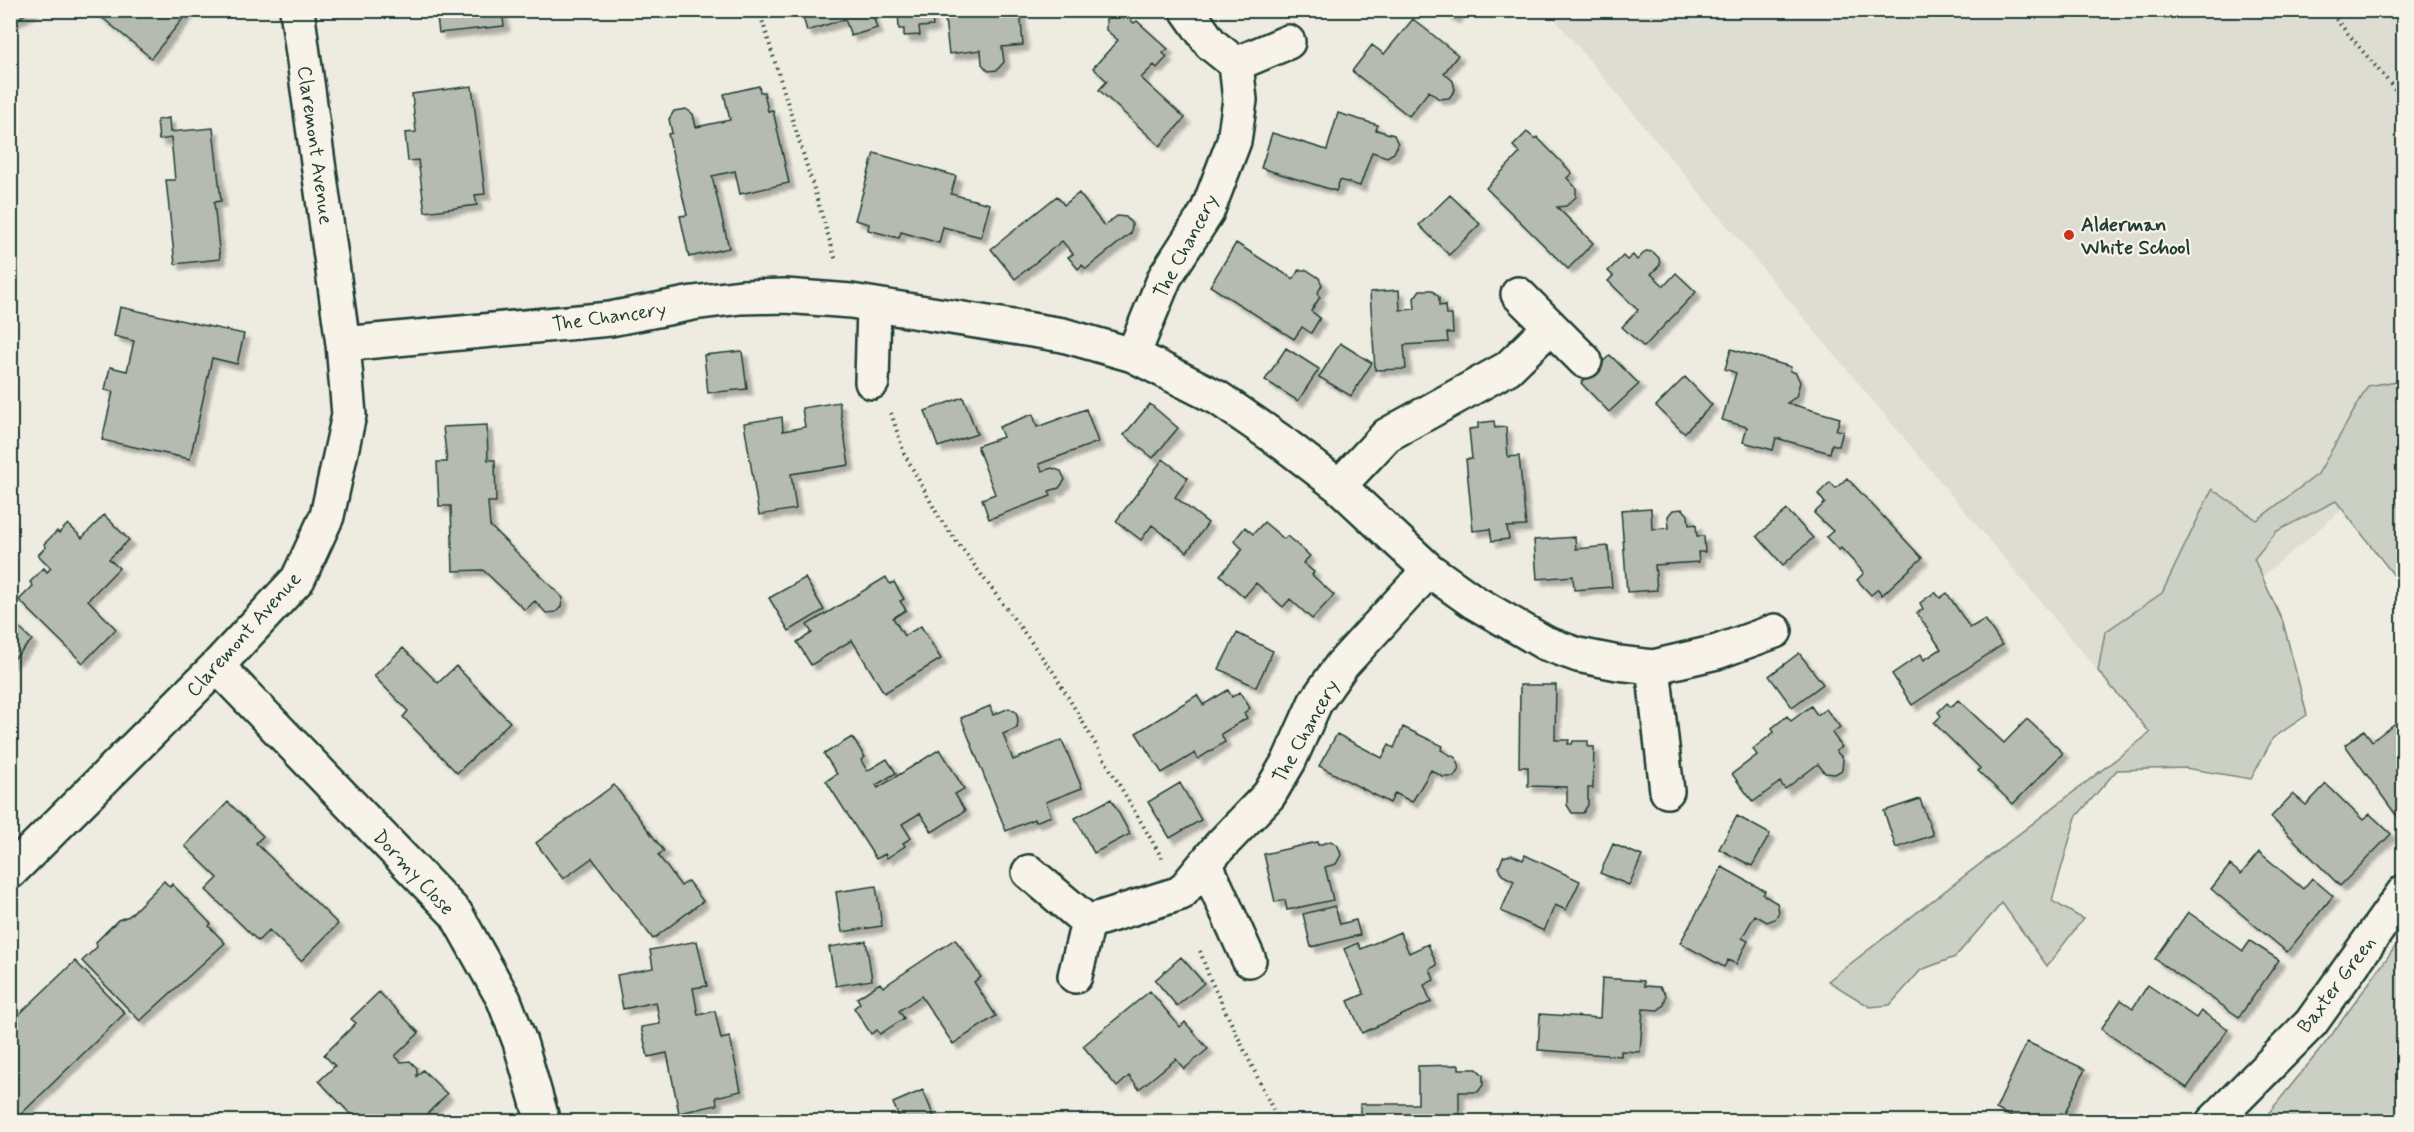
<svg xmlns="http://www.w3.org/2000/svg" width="2414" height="1132" viewBox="0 0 2414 1132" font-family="Mynerve,sans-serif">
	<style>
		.built { fill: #ddddd2 }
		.green { fill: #cccfc4; stroke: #76867c; stroke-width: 1.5 }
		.building { fill: #b5bbb0; stroke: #1f3d34; stroke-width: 1.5; filter: url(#shadow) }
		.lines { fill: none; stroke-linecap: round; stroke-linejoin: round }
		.minor-casing { stroke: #1f3d34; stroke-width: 38 }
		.path { stroke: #1f3d34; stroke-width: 4; stroke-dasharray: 1.5 4.5; stroke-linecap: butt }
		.minor { stroke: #f7f3e8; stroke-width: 33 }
		.poi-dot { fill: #c8321e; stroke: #f7f3e8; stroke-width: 2 }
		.labels { text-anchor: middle; stroke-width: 4.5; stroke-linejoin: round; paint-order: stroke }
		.street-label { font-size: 20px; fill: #1f3d34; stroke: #f7f3e8 }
		.poi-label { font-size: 20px; font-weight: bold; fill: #1f3d34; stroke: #f7f3e8; text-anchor: start }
	</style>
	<defs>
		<filter id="shadow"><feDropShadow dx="5.5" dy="5.5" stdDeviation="1.5" flood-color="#0004"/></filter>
	</defs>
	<rect width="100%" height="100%" fill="#eeece1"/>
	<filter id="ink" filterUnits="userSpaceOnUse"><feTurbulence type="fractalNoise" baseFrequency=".0167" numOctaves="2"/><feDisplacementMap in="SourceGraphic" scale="12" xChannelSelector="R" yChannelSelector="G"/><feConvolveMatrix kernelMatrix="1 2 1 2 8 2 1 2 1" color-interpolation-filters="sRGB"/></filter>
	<g filter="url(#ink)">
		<path class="built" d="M1548,11H2403V459L2119,696Z"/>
		<path class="green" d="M2403,380V587L2336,501L2277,531L2254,559L2283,622L2307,715L2273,738L2251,779L2185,768L2117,770L2076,817L2052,901L2083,919L2047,966L2002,903L1955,957L1921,970L1890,1005L1870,1007L1828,981L2150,733L2098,671L2105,632L2162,593L2212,489L2257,520L2318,474L2368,386Z
			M2403,936V1121H2270L2267,1115L2324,1045Z"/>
		<path class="building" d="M10,10H33L10,23Z
			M93,10H190L151,58Z
			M436,10H502L504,26L439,33Z
			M801,10H871L877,28L851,36L845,19L807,31Z
			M898,10H931L933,26L919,27L920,35L904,36V29H899Z
			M944,10H1020L1023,45L1002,47L1004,62L997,70L988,71L982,64L981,50L949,54Z
			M1440,10H1459L1455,18Z
			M1122,12L1134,23L1137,21L1168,49L1163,53L1167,57L1157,68L1154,65L1141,78L1185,118L1160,146L1099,90L1107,81L1093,68L1118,40L1106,30V19L1111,13Z
			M1413,19L1458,55L1444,73L1453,81L1455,90L1449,98L1439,99L1429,91L1409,116L1352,71L1372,45L1384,54Z
			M472,86L485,194L475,195L477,205L425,212L418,160L408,161L405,133L416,132L412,94Z
			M759,86L760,92H764L768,111L773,110L789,183L740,194L735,171L712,176L729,248L689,257L680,216L687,215L668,134L672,133L669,119L674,111L686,109L693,114L696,127L730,120L724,94Z
			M1338,113L1378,125L1376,130L1394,135L1398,144L1394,153L1387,157L1372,152L1360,186L1340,180L1336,191L1261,168L1272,133L1327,150Z
			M169,118L170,132L213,128L221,201L214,202L220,259L175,264L166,180H175L171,138L159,140L157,120Z
			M1527,132L1535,139L1537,137L1572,173L1567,178L1576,188V197L1566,206L1557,207L1593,243L1568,269L1486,188L1520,153L1513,146Z
			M874,153L956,176L951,194L990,204L981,237L943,227L939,243L901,232L899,238L868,230L869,224L855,220Z
			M1079,193L1104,226L1117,216L1126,217L1132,224L1131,233L1086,269L1082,265L1078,269L1068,257L1073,254L1062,241L1015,279L991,249L1057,196L1064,205Z
			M1450,195L1480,224L1449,255L1419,225Z
			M1236,243L1293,279L1299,270H1307L1319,278L1322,285L1317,294L1320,297L1311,311L1320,318L1311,333L1302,327L1294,339L1210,286Z
			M1646,251L1653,252L1659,258L1660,265L1651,274L1664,286L1676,273L1696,292L1644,347L1622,327L1638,310L1608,281L1613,276L1608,271L1623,256L1627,260L1633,255L1637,260Z
			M1399,290L1400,310L1415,309L1414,298L1420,290H1432L1439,297V306L1445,305L1446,315H1452L1453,333H1447L1448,342L1404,345L1406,369L1375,370L1370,292Z
			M120,307L244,334L237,364L212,358L190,459L102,440L113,392L105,390L110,367L127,371L134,341L114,336Z
			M1340,343L1372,363L1351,396L1319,377Z
			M1286,348L1319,369L1298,401L1265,380Z
			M1731,349L1791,367L1790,371L1796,373L1800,382L1796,397L1787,403L1840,418L1836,430L1843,431L1839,446L1832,444L1830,453L1776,438L1773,450L1743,442L1747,427L1722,420L1736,373L1725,369Z
			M742,351L747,389L708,393L704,355Z
			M1610,355L1639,384L1609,412L1581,383Z
			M1685,377L1712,405L1684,433L1656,406Z
			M963,397L977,434L938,447L925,411Z
			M839,402L849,465L791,474L796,509L759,515L744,423L782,417L783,431L805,427L802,408Z
			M1150,404L1178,428L1153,458L1124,435Z
			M1086,409L1098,442L1039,464L1042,471L1052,468L1061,471L1065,480L1059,488L1049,491L1051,496L989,519L982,499L995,494L977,446L1003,437L999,427L1033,414L1037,427Z
			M1494,421L1495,428L1506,427L1508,457L1519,456L1526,526L1507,527L1509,539L1492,541L1490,529L1473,531L1466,459H1472L1469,429L1478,428V423Z
			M487,425L488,460H495L496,502H488L490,526L563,598L561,607L556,612L546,613L535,601L525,610L483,570L453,571L451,506H439L437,462H447L443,427Z
			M1163,459L1188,478L1175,497L1208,523L1187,552L1152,525L1141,540L1116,521Z
			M1847,478L1922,558L1882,595L1878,589L1871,595L1857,580L1864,573L1841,548L1839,550L1826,537L1833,531L1814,513L1825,503L1818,494L1830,482L1836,488Z
			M1651,508L1652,529L1669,528L1668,516L1673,510L1683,509L1688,515L1689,525L1696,524L1697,536H1704L1705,552H1698L1699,562L1655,565L1657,590L1627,592L1621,510Z
			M1787,510L1813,538L1783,565L1757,536Z
			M104,515L129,540L109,559L119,568L88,600L116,629L83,663L19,600L33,586L30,582L44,568L47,572L51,568L38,555L46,547L44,544L57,531L59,533L68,524L82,538Z
			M1264,522L1284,539L1287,536L1310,556L1303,563L1314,572L1312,575L1334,595L1312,619L1290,599L1283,607L1256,583L1244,597L1220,575L1243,549L1234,541L1245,527L1253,534Z
			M1575,537L1576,549L1608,546L1612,587L1574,590L1573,576L1537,579L1534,540Z
			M886,577L890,584L894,582L904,599L900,601L906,610L893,618L904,636L921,626L941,659L884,693L852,640L811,665L797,642L812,633L807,625Z
			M805,578L824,610L789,631L769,598Z
			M1935,592L1940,598L1947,593L1970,628L1985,619L2002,645L1912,705L1892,674L1921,654L1924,660L1941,649L1917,613L1923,609L1920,603Z
			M10,619L32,640L10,663Z
			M1237,633L1273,651L1256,687L1219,669Z
			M403,648L438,683L456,666L510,722L457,773L403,717L408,711L374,676Z
			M1799,653L1823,684L1792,707L1769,676Z
			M1520,685H1556L1555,740H1569L1568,744H1572L1573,741H1588V747H1594L1593,788H1588V805L1583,813H1572L1567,805V787L1528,786V767H1519Z
			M1228,690L1232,697L1240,692L1250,708L1244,713L1247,718L1221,734L1225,742L1198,759L1195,753L1162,773L1136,733L1197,695L1203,705Z
			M1958,700L2004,743L2027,719L2063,753L2013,804L1978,771L1980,768L1934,723L1941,716L1938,712L1947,703L1951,707Z
			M990,706L993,715L1009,708L1016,712L1018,720L1017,728L1003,734L1013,760L1062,740L1082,788L1046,802L1051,816L1035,822L1034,819L1006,831L961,718Z
			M1811,706L1817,715L1826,709L1840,727L1832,733L1842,747L1836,751L1843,759L1842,770L1835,774L1825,773L1818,764L1785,789L1780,782L1753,802L1732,774L1757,755L1753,749L1774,732L1772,728L1787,716L1791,721Z
			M2398,721L2404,728V816L2399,819L2345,745L2364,730L2372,741Z
			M1403,727L1443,746L1441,750L1456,758L1459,769L1454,777H1443L1431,770L1412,802L1395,793L1390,803L1319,766L1337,734L1382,758L1389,745L1394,748Z
			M852,737L865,757L861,760L867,771L887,759L896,773L876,785L878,788L940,749L964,789L955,794L965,811L932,832L920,813L902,824L911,838L903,843L905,846L887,858L885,854L876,859L826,781L837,774L824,754Z
			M1180,783L1201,820L1170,838L1148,802Z
			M2326,784L2363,820L2370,814L2391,834L2340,886L2271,817L2293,794L2306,805Z
			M614,785L664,851L658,855L681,886L688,881L703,901L653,939L592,858L563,879L536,843Z
			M1111,799L1130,834L1094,853L1075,818Z
			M1920,799L1933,835L1896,848L1884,811Z
			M228,802L263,836L256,843L338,924L301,961L269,930L258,941L206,890L218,878L185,846Z
			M1737,816L1770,834L1752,866L1719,849Z
			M1331,841L1338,846L1341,855L1336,864L1325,867L1333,900L1287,910L1285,900L1275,902L1264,854L1317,842L1318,845Z
			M1613,844L1642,856L1629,885L1600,873Z
			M2259,852L2303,889L2312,878L2333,896L2287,952L2211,889L2230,865L2241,874Z
			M1512,855L1523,860L1525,855L1580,881L1566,910L1555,905L1544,931L1501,911L1514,881L1502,875L1499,867L1503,857Z
			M1722,867L1765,891L1763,895L1777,903L1779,912L1775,919L1767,922L1755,915L1742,938L1748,941L1736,964L1728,960L1724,967L1680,943Z
			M164,881L170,887L172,884L211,924L209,926L225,943L140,1021L82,961L97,947L96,942L118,920L129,916Z
			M876,886L882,926L842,932L836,892Z
			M1335,906L1340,924L1356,920L1360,935L1311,947L1303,914Z
			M2188,912L2243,951L2250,941L2279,960L2239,1017L2155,959Z
			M1400,932L1409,953L1428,944L1437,965L1430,969L1434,980L1424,985L1431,1002L1362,1033L1348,1001L1364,994L1344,949L1358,943L1361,949Z
			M955,939L981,977L974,982L996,1016L953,1044L921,996L899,1011L904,1018L880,1034L877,1030L871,1034L854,1008L860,1003L857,998L880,983L883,987Z
			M697,941L707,986L693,988L698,1015L715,1011L721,1039L730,1037L741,1091L716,1097L717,1105L679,1113L667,1053L648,1057L641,1027L660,1024L656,1002L623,1009L617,975L653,968L650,950Z
			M866,941L872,980L836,986L829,947Z
			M1181,957L1204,983L1177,1006L1155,980Z
			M75,961L125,1013L16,1119L10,1114V1023Z
			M1602,978L1644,981V986L1660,987L1666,995L1664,1005L1658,1010L1643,1009L1640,1052L1621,1051V1056L1538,1050L1540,1014L1600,1018Z
			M2148,985L2196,1018L2201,1011L2228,1029L2187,1088L2101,1029L2121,1000L2133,1008Z
			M1150,991L1180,1027L1185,1022L1208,1049L1184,1069L1176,1059L1139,1089L1129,1076L1117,1087L1083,1046Z
			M379,992L419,1033L395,1056L401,1062L410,1061L417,1068V1076L423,1070L447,1094L419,1122H358L319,1081L335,1066L324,1055L356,1023L351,1019Z
			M2027,1042L2085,1069L2061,1122H2022L1996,1109Z
			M1459,1065V1069H1477L1483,1075V1085L1478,1092H1459V1122H1360V1104H1418V1066Z
			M923,1090L936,1122H901L893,1103Z"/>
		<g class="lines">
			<g class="minor-casing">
				<path id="minor" d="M1236,64L1288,42
					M1518,294L1585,361
					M343,344L610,319L693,303L741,297L785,296L851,301L1063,335L1133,355L1218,398L1283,443L1339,486L1429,570L1474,602L1545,643L1578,655L1618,663L1653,667L1717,652L1775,631
					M1133,355L1165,277L1207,212L1234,141L1240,100L1236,64L1211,44L1187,10
					M872,382L874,305
					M1339,486L1387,435L1508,368L1550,327
					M217,666L456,914L504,1000L520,1042L543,1122
					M1653,667L1667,791
					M1206,865L1249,960
					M10,872L217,666L298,579L327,516L349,415L343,344L297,10
					M1029,872L1088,922L1075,976
					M1088,922L1181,893L1219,847L1269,795L1289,761L1315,703L1341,666L1429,570
					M2213,1122L2311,1023L2404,892"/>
			</g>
			<path class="path" d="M759,10L836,261
				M2328,10L2404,100
				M891,413L904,453L940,519L1054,673L1162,858
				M1200,951L1210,979L1279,1122"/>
			<use href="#minor" class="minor"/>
		</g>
	</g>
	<circle class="poi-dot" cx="2069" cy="235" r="6"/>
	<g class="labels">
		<g class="street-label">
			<text transform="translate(316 145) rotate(82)" y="7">Claremont Avenue</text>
			<text transform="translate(1185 246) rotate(-62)" y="7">The Chancery</text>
			<text transform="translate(609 316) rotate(-8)" y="7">The Chancery</text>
			<text transform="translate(243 634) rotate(-48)" y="7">Claremont Avenue</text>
			<text transform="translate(1305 731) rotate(-61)" y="7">The Chancery</text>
			<text transform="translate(414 872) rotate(47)" y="7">Dormy Close</text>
			<text transform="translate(2336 984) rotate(-53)" y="7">Baxter Green</text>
		</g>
		<g class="poi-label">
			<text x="2081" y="231">Alderman<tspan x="2081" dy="23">White School</tspan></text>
		</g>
	</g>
	<rect width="2414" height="1132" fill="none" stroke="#f7f3e8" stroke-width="36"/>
	<rect x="18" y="18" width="2378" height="1096" fill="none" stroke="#1f3d34" stroke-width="2" filter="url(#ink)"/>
</svg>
